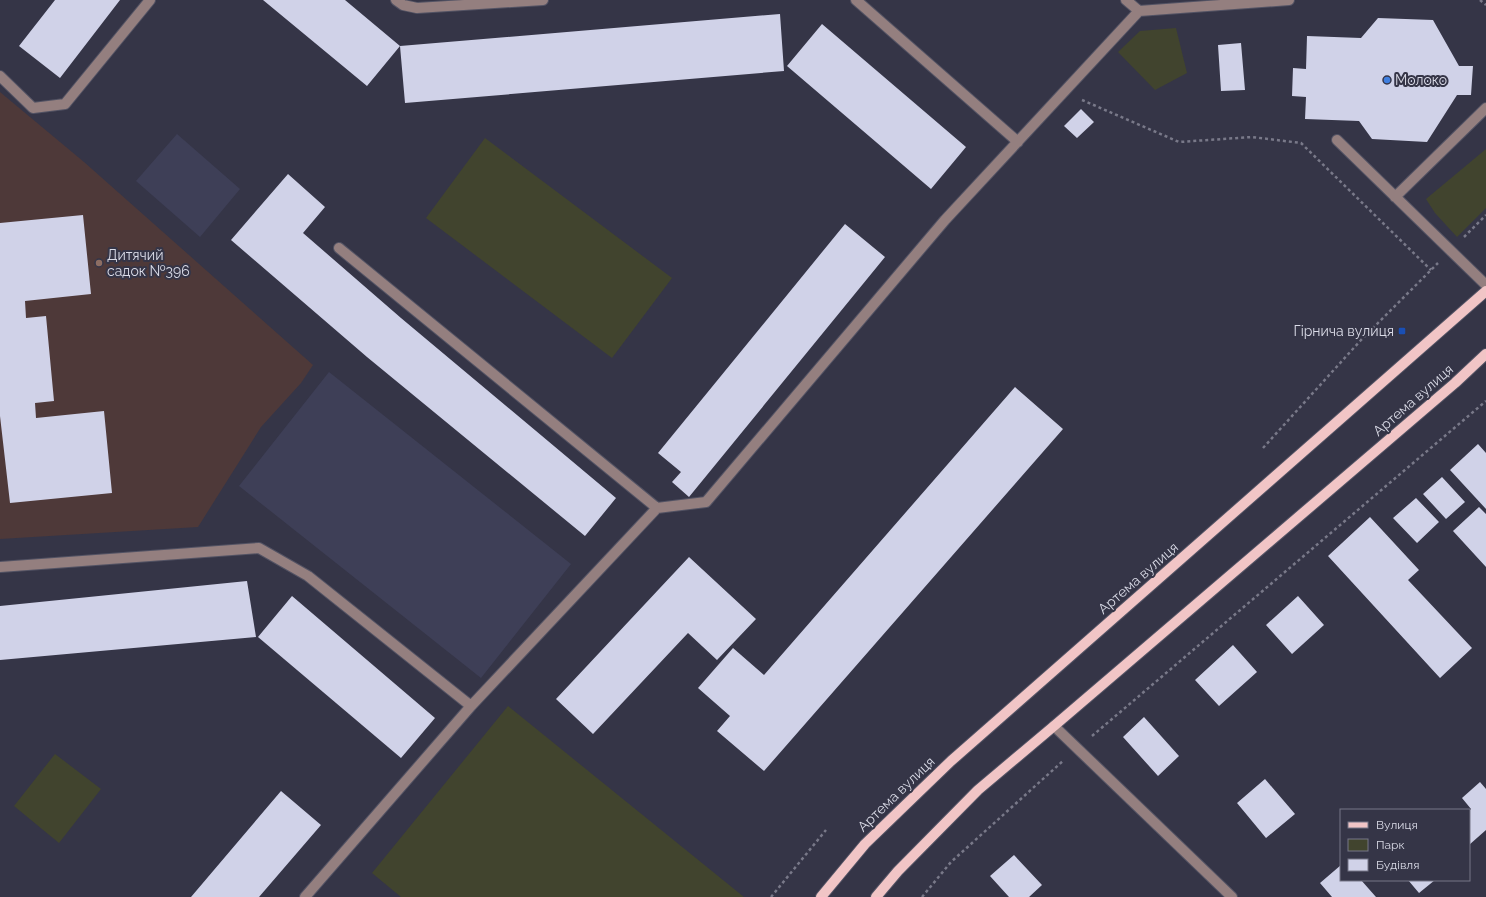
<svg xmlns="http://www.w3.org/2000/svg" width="1486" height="897" viewBox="0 0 1486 897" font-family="Raleway,sans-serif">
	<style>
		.built { fill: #3e3f57 }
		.education { fill: #4e3939 }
		.green { fill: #41442e }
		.building { fill: #d0d2e8 }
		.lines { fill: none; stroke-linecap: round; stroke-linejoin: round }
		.minor-casing { stroke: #535364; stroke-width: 12 }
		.major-casing { stroke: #535364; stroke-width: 12 }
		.path { stroke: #797989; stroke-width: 2.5; stroke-dasharray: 3 3; stroke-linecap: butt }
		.minor { stroke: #947f7f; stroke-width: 10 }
		.major { stroke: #f1c5c6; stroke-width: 10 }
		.shop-dot { fill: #3f7fe0; stroke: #353547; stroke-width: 1.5 }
		.education-dot { fill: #8d6e63; stroke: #353547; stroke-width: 1.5 }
		.transit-dot { fill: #1a4fb4; stroke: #353547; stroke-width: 1.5 }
		.labels { text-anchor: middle; stroke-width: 4; stroke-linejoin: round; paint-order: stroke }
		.poi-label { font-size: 14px; fill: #dadbe7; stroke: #353547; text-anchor: start }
		.street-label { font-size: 14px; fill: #dadbe7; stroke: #353547 }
	</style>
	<rect width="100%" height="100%" fill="#353547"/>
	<path class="built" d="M177,134L240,189L200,237L136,181Z
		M329,372L571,564L481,678L239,486Z"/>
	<path class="education" d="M0,92L84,162L313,365L301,383L261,427L198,527L0,539Z"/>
	<path class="green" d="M1176,28L1187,73L1155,90L1118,52L1140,31Z
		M485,138L672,278L612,358L426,218Z
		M1486,149V208L1457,237L1435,213L1426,199Z
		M508,706L744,897H401L372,873Z
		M55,754L101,789L59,843L14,806Z"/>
	<path class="building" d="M55,0H120L60,78L19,46Z
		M263,0H345L400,46L367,86Z
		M780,14L784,71L405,103L400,46Z
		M1378,18L1433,20L1459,66H1473L1471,95H1457L1427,142L1372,139L1359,121L1305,119L1306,97L1292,96L1293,68L1306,69L1307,36L1361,38Z
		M822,24L966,147L931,189L787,66Z
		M1241,43L1245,90L1221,91L1218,45Z
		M1081,109L1094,122L1077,138L1064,126Z
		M288,174L325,207L303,233L401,318L616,498L585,536L367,357L231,240Z
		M83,215L91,294L25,301L26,318L46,316L54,401L35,403L36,418L104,411L112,493L10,503L0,416V223Z
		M845,224L885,257L689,497L672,482L681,472L658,453Z
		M1015,387L1063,429L764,771L717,731L730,716L698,688L733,648L764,675Z
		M1478,444L1486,453V509L1450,470Z
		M1442,477L1465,502L1446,519L1423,494Z
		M1416,498L1439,522L1417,543L1393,518Z
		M1479,507L1486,514V567L1453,531Z
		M1370,517L1419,570L1408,580L1472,648L1440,678L1328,556Z
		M689,557L756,619L717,660L688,633L593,734L556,699Z
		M247,581L256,637L0,660V606Z
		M292,596L435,718L401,758L258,637Z
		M1298,596L1324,625L1292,654L1266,625Z
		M1233,645L1257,672L1219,706L1195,680Z
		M1144,717L1179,756L1158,776L1123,737Z
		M1265,779L1295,814L1266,838L1237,803Z
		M1480,782L1486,789V830L1469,845V811L1471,809L1462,798Z
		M281,791L321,825L259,897H191Z
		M1014,855L1042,885L1029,897H1009L990,876Z
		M1341,865V880H1361L1376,897H1332L1320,883Z
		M1408,880H1435L1419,893Z"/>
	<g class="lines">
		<g class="minor-casing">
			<path id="minor" d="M396,0L403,5L417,8L543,0
				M856,0L1018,142
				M1139,11L1289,0
				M0,76L33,108L65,104L150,0
				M1337,140L1486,285
				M1395,197L1486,108
				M339,248L657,508
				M0,567L259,548L308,576L471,706
				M1054,726L1232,897
				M305,897L471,706L657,508L706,502L945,220L1139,11L1126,0"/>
		</g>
		<g class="major-casing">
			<path id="major" d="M821,897L865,844L951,761L1486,291
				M876,897L898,871L978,790L1054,726L1455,383L1486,354"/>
		</g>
		<path class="path" d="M1480,0L1486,5
			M1082,100L1179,142L1252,137L1301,143L1431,270
			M1464,237L1486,215
			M1263,448L1361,340L1438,263
			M1092,736L1486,401
			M771,897L826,830
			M922,897L951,862L1064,760"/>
		<use href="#minor" class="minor"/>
		<use href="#major" class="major"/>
	</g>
	<circle class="shop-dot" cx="1387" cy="80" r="4"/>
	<circle class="education-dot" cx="99" cy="263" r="4"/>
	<rect class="transit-dot" x="1398" y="327" width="8" height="8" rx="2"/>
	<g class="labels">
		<g class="poi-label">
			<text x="1395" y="85">Молоко</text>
			<text x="107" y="260">Дитячий<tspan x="107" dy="16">садок №396</tspan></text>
			<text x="1394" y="336" text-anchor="end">Гірнича вулиця</text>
		</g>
		<g class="street-label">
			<text transform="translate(1413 400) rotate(-41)" y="5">Артема вулиця</text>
			<text transform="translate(1138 578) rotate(-41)" y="5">Артема вулиця</text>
			<text transform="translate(896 794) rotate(-44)" y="5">Артема вулиця</text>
		</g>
	</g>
	<rect x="1340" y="809" width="130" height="72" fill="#353547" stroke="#777787"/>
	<rect x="1348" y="822" width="20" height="6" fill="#f1c5c6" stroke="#777787"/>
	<text x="1376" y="829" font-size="12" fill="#dadbe7">Вулиця</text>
	<rect x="1348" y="839" width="20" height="12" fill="#41442e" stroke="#777787"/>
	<text x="1376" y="849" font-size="12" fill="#dadbe7">Парк</text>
	<rect x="1348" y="859" width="20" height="12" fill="#d0d2e8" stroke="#777787"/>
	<text x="1376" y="869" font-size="12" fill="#dadbe7">Будівля</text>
</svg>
